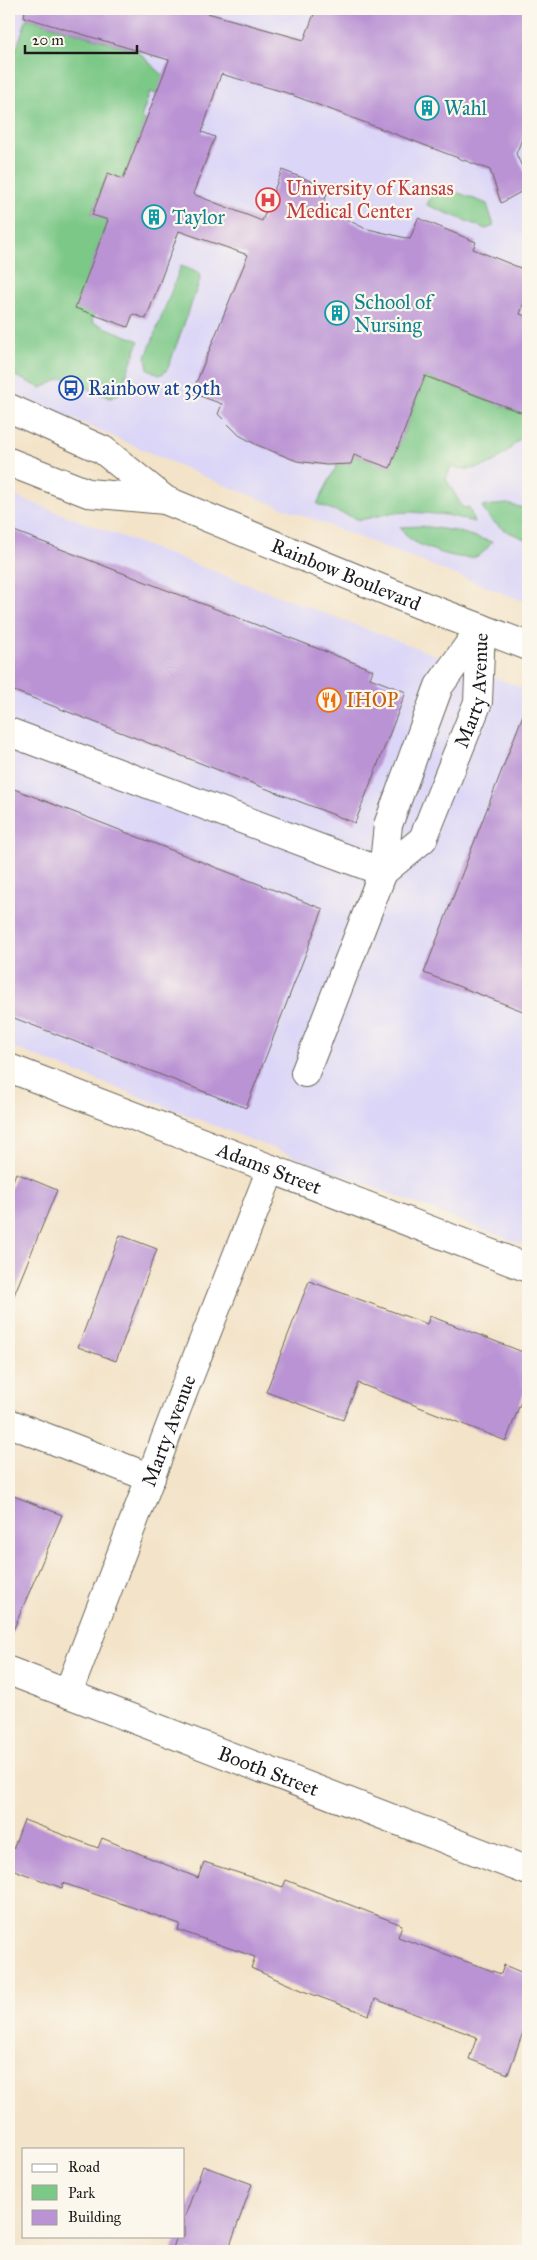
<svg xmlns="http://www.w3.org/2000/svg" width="537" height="2260" viewBox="0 0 537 2260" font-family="'IM FELL Great Primer',serif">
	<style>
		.built { fill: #dbd6f7 }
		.green { fill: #7cc887; stroke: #4c7252 }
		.building { fill: #ba93d4 }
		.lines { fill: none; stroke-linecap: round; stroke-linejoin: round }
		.minor-casing { stroke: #676258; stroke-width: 30 }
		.major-casing { stroke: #676258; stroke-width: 30 }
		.minor { stroke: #fff; stroke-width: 28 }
		.major { stroke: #fff; stroke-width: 28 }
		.labels { text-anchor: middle; stroke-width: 4.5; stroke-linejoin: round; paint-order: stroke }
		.culture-label { font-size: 20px; fill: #0d838f; stroke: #fbf7ec; text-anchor: start }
		.health-label { font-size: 20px; fill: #be3a42; stroke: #fbf7ec; text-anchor: start }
		.transit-label { font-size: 20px; fill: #164399; stroke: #fbf7ec; text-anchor: start }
		.street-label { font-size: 20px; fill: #1c1c1c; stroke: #fbf7ec }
		.food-label { font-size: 20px; fill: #c56008; stroke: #fbf7ec; text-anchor: start }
	</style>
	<rect width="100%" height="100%" fill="#fbf7ec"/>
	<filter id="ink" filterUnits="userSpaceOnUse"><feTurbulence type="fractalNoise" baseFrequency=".02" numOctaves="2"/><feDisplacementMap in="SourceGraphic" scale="10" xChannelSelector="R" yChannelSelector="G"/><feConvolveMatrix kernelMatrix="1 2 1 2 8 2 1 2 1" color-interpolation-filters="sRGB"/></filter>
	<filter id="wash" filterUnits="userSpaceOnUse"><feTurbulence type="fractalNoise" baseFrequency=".0096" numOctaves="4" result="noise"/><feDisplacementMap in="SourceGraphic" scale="20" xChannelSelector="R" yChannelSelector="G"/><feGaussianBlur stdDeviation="1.12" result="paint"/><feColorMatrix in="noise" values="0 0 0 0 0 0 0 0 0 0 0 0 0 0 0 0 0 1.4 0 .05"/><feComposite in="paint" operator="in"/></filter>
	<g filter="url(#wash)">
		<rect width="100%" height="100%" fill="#f3e3c8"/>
		<path class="built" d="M9,9H528V603L219,483L9,391Z
			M9,494L528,690V1247L9,1046Z"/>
		<path class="green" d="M27,18L137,51L166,78L160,95L150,92L141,118L146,121L123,179L107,174L92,214L108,220L76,307L94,314L92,322L139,341L119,394L110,398L63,378L41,388L9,373V71Z
			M436,184L487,204L494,226L486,229L427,205Z
			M181,266L199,273L200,280L168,368L164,373L159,375L148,369L146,357Z
			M425,376L526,415L522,425L526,433C502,457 487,475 451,467L446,479L463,508L469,507L474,522L447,515L411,512L391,513L360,520L317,504L337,465L350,464L354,455L390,468Z
			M507,504L528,509V540C509,533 490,525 482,506Z
			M422,526L456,531L492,542C488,547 484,553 478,556C463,563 423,548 410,539C406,536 403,531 400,527Z"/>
		<g id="blocks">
			<path class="building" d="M25,9H193L304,40L316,9H528V124L516,154L528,179V188L501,203L490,170L284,92L221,74L202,132L215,137L193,194L262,221L282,170L329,188L322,207L364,228L410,239L418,218L476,242L473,249L528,271V291L520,314L528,317V415L425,376L390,468L354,455L351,464L326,465L297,461L257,445L239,435L218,414L222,404L192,393L248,255L179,231L146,319L133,314L128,327L75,308L108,220L92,215L108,173L123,179L169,60L24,17Z
				M9,529L373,670L370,678L406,692L355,823L9,689Z
				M526,707H528V1013L424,973Z
				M9,787L323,909L246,1108L9,1016Z
				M16,1173L57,1190L10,1305L9,1191Z
				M120,1235L157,1249L116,1361L78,1347Z
				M309,1281L427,1324L430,1316L528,1354V1383L506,1441L358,1383L343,1420L266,1392Z
				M9,1494L62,1515L9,1640Z
				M24,1820L98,1848L102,1838L198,1878L204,1862L283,1887L286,1880L402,1925L398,1937L501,1974L504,1965L528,1975V2018L508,2074L469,2059L477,2037L375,1999L369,2015L306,1992L251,1968L255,1957L178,1930L180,1924L63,1883L62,1888L9,1868V1860Z
				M203,2166L252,2184L228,2251H172L177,2236H184V2219Z"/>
		</g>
	</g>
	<g filter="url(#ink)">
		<use href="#blocks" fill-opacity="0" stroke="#676258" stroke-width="1"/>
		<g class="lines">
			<g class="minor-casing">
				<g id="minor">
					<path d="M9,732L383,872"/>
					<path id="s1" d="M383,872L423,839L478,702L481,628"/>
					<path id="s2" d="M9,1068L528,1268"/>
					<path d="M305,1073L383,872L388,825L439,686L481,628"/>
					<path d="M9,1423L151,1478"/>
					<path id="s3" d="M9,1671L528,1871"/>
					<path id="s4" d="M68,1693L182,1395L271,1169"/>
				</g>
			</g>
			<g class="major-casing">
				<g id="major">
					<path d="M9,408L103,450L165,500"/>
					<path id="s5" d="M9,462L88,493L165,500L421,605L528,646"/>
				</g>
			</g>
			<use href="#minor" class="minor"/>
			<use href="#major" class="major"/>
		</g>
	</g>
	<defs>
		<g id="building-ring" transform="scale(1.25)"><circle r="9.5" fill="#fbf7ec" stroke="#0f9aa8" stroke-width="1.5"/><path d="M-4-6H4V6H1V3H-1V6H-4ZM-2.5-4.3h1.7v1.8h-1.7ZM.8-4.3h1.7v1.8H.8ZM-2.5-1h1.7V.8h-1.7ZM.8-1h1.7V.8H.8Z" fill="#0f9aa8"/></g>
		<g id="hospital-ring" transform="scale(1.25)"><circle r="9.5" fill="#fbf7ec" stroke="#e0444e" stroke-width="1.5"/><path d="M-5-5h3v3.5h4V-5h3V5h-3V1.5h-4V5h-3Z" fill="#e0444e"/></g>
		<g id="bus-ring" transform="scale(1.25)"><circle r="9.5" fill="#fbf7ec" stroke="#1a4fb4" stroke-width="1.5"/><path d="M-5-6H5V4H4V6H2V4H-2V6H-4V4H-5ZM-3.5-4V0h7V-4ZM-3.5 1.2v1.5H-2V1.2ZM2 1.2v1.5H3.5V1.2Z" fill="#1a4fb4"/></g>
		<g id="restaurant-ring" transform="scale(1.25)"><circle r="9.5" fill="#fbf7ec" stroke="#e8710a" stroke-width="1.5"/><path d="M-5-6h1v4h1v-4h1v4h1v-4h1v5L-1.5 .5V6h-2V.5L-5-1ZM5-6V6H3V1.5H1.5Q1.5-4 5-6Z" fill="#e8710a"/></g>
	</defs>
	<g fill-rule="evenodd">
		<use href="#building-ring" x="427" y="108"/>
		<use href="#hospital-ring" x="268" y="200"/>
		<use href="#building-ring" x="154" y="217"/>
		<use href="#building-ring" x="337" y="313"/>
		<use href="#bus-ring" x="71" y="388"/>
		<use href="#restaurant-ring" x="329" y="700"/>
	</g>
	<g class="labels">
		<g class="culture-label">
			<text x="444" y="115">Wahl</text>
			<text x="172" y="224">Taylor</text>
			<text x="354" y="309">School of<tspan x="354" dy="23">Nursing</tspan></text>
		</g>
		<g class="health-label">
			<text x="286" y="195">University of Kansas<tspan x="286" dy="23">Medical Center</tspan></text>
		</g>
		<g class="transit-label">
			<text x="88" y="395">Rainbow at 39th</text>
		</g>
		<g class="street-label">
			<text dy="7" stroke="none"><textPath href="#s5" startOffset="358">Rainbow Boulevard</textPath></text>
			<text dy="7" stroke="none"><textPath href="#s1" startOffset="210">Marty Avenue</textPath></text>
			<text dy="7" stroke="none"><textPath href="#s2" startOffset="279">Adams Street</textPath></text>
			<text dy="7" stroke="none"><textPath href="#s4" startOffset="281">Marty Avenue</textPath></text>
			<text dy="7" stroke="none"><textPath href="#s3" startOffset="278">Booth Street</textPath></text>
		</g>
		<g class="food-label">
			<text x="346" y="707">IHOP</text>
		</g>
	</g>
	<rect width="537" height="2260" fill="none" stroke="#fbf7ec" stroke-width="30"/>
	<rect x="22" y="2148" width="162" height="90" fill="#fbf7ec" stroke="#a29f99"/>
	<rect x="32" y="2164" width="25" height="8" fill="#ffffff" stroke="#a29f99"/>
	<text x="68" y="2172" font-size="15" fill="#1c1c1c">Road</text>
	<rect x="32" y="2185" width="25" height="15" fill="#7cc887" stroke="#a29f99"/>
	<text x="68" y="2198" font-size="15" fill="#1c1c1c">Park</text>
	<rect x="32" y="2210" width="25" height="15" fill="#ba93d4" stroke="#a29f99"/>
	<text x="68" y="2222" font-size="15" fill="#1c1c1c">Building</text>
	<path d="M25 45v8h112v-8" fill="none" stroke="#1c1c1c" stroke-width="2.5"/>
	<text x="32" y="45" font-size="15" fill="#1c1c1c" stroke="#fbf7ec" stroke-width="4" paint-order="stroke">20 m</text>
</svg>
